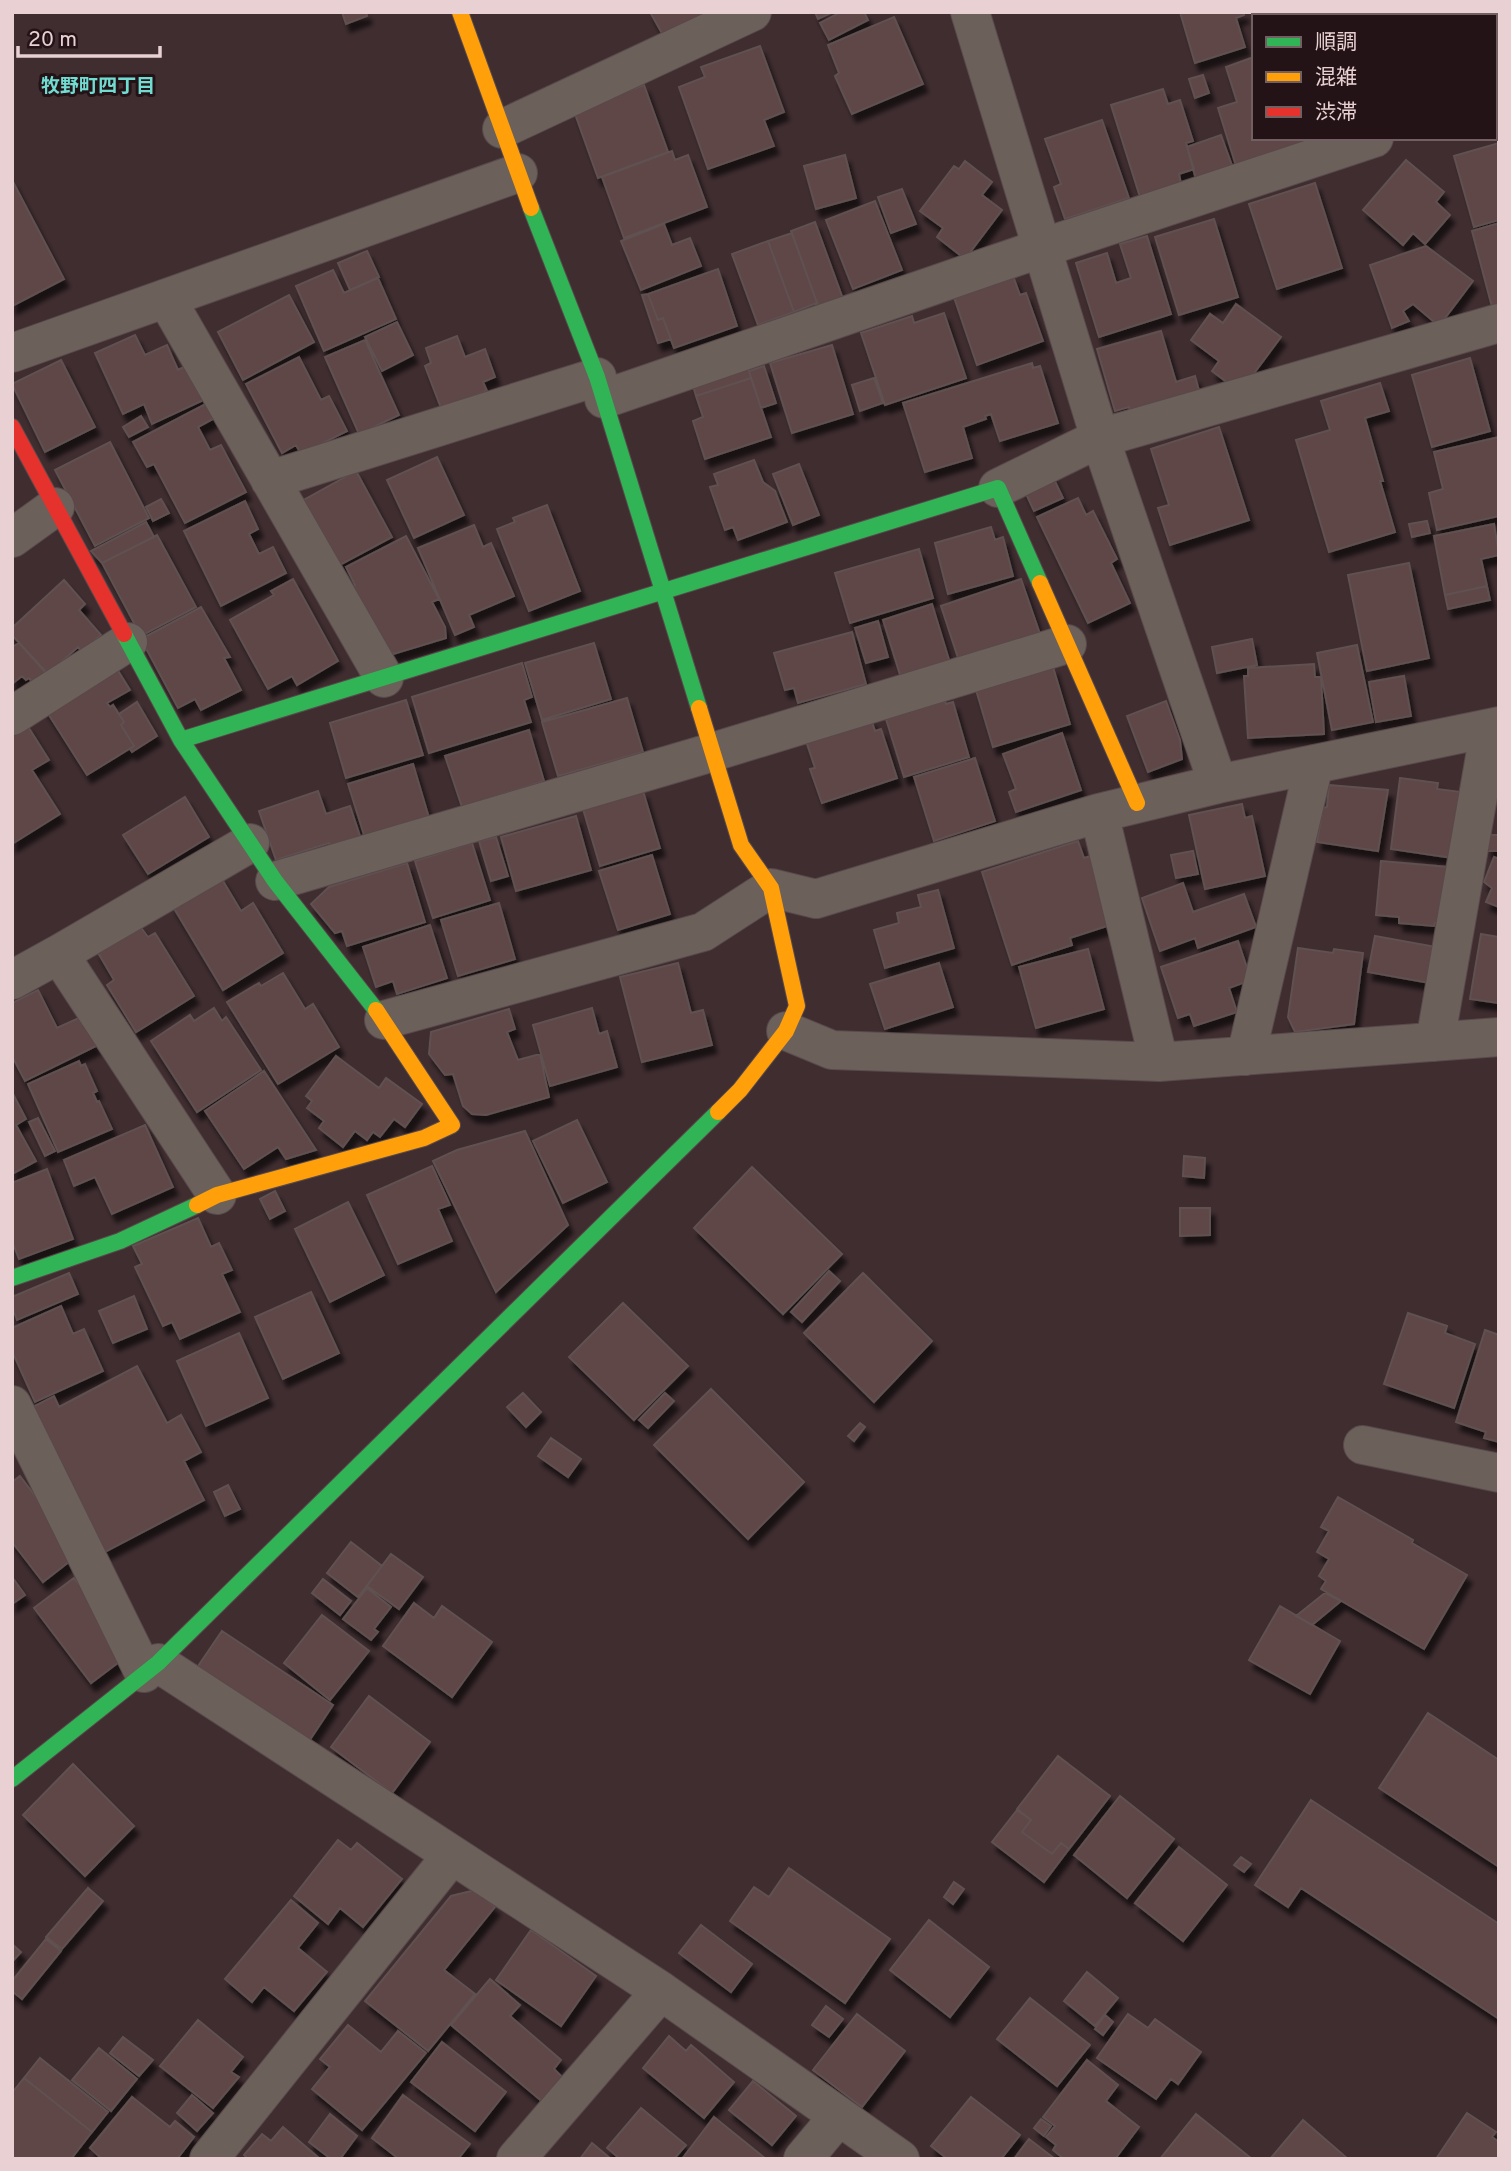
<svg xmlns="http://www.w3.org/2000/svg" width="1511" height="2171" viewBox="0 0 1511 2171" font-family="Overpass,'Noto Sans JP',sans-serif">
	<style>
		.building { fill: #5e4647; stroke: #605151; stroke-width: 2; filter: url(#shadow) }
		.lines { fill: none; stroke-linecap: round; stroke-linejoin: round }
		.street-casing { stroke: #58494b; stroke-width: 40 }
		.fast-casing { stroke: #58494b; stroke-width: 18 }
		.slow-casing { stroke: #58494b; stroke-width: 18 }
		.jam-casing { stroke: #58494b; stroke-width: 18 }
		.street { stroke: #6c605a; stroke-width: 38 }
		.fast { stroke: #30b455; stroke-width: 16 }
		.slow { stroke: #ff9f0a; stroke-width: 16 }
		.jam { stroke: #e5322d; stroke-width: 16 }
		.labels { text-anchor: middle; stroke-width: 6; stroke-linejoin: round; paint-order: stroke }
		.neighbourhood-label { font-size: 19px; font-weight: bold; fill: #71dcd2; stroke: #231316 }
	</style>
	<defs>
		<filter id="shadow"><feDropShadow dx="4.5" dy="8" stdDeviation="2" flood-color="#0009"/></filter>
	</defs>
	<rect width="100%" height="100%" fill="#3f2d30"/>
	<path class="building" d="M342,12H366L367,16L346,24Z
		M650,12H699L701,16L664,37Z
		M815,12H833L818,19Z
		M841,12H864L868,20L829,40L820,23Z
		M1180,12H1243L1244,15L1236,18L1245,47L1195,63Z
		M1390,12H1405L1406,16H1392Z
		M1410,12H1468L1469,16H1411Z
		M894,17L923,84L852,114L835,76L839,73L828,45Z
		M760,46L784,112L764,120L774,146L708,169L679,87L705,77L701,67Z
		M1499,47V84L1495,85V48Z
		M1254,57V138H1320L1237,169L1218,108L1237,102L1226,67Z
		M1203,75L1209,93L1195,98L1189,79Z
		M644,85L668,152L598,178L574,111Z
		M1163,89L1168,104L1180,100L1193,141L1186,143L1194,169L1179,174L1181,184L1140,197L1111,105Z
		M1102,120L1129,198L1065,219L1054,187L1061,184L1045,139Z
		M1221,135L1234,171L1197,183L1187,147Z
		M1499,143V220L1474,227L1454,156Z
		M672,151L675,160L688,155L707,207L624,238L602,177Z
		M845,155L856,198L816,209L804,166Z
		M1406,160L1444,192L1436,202L1450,215L1425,244L1413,233L1403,245L1363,210Z
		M965,161L992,182L982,195L1002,210L965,259L937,237L943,228L920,211L954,166L959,169Z
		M12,180L64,279L12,306Z
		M1315,183L1342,268L1277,289L1249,204Z
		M902,189L916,224L891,233L878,197Z
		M875,201L902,270L853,289L826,220Z
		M1214,219L1238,297L1179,315L1155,237Z
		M815,222L843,299L819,308L791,231Z
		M1499,223V305L1492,307L1472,231Z
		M664,224L672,245L690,238L701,266L641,290L621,241Z
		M792,233L817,303L794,312L768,241Z
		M1147,236L1171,314L1099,337L1076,263L1107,253L1116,283L1131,278L1120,244Z
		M768,241L794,312L758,325L732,254Z
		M1426,246L1473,281L1439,326L1413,304L1403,311L1409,321L1392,328L1370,265Z
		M367,251L379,277L350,290L338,263Z
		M718,269L737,326L674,348L663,318L658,320L648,294Z
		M333,270L344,293L378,278L396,319L324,351L296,286Z
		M1013,276L1020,295L1026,293L1043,341L977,365L954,297Z
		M648,294L658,320L663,318L671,339L658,343L642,295Z
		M289,295L314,342L243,380L218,332Z
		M1236,304L1281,337L1240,392L1212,371L1219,361L1191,340L1210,314L1223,323Z
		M944,313L966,378L885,405L861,333L912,316L914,323Z
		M397,322L413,355L382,371L365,337Z
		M1161,331L1176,382L1195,376L1203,405L1135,425L1129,407L1115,411L1097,349Z
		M135,335L145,355L167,345L178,370L194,362L210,397L152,424L144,404L123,414L95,353Z
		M457,336L465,357L485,349L495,377L483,382L487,391L441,408L425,366L431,363L426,348Z
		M365,340L399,415L359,434L325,357Z
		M832,345L853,414L792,433L770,363Z
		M299,357L321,400L329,396L347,431L301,454L296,445L282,453L246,384Z
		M1470,358L1490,431L1432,447L1412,375Z
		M61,360L95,427L45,452L12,384Z
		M746,360L751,378L696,396L691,378Z
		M1032,363L1033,368L1040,366L1058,423L1000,441L991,414L985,416L986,419L963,427L972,458L925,472L903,403Z
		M764,366L776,403L761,408L749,371Z
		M751,378L771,437L705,459L693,421L703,417L696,396Z
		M874,378L883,403L860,411L852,385Z
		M1380,383L1389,411L1365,418L1383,481H1380L1395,532L1329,552L1296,440L1330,430L1321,401Z
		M215,399L222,414L198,427L210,450L221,445L246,492L185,523L154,464L147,467L133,442Z
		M141,416L148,427L129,437L123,427Z
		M1219,427L1249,520L1170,545L1158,508L1169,505L1151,449Z
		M1499,437V516L1437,530L1429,493L1443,489L1434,452Z
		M110,442L149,518L95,546L55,470Z
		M437,457L464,515L414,538L387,480Z
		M754,460L763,482L775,491L787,522L738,540L733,527L725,530L710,487L718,485L714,474Z
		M799,464L819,515L793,525L773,474Z
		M1049,469L1063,498L1034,511L1021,483Z
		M356,471L392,537L338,566L302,501Z
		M1078,498L1086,515L1093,511L1117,559L1111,563L1130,603L1088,623L1037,517Z
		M161,499L169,513L153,521L146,507Z
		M245,501L258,529L249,534L259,554L273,547L286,573L221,606L184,531Z
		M547,505L580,591L529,611L497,529L515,522L513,518Z
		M1427,521L1430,533L1412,537L1409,524Z
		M146,522L154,537L102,563L91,551Z
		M1494,524L1499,555L1481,559L1487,586L1445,595L1434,536Z
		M474,525L483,547L491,543L514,596L469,615L474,627L455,635L418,548Z
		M991,527L995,540L1003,537L1013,576L948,594L935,543Z
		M157,535L196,607L141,636L102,563Z
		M406,536L439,599L432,602L445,627L446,638L393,654L347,589L355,585L346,567Z
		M919,549L933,598L850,623L835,573Z
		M1409,563L1429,658L1367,671L1348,575Z
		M293,579L338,661L297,685L292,676L268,689L230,620L274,595L271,591Z
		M1021,579L1040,634L959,661L941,606Z
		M64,580L85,604L79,610L101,635L82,652L78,647L48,674L12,635V628Z
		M1487,586L1490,600L1448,609L1445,595Z
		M932,604L950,663L901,678L883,620Z
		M201,607L230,657L224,658L241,690L201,710L195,699L178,708L141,639Z
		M878,621L888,657L866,663L855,628Z
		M852,632L866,684L798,703L794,688L785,690L774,653Z
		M1252,639L1257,665L1217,673L1212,647Z
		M19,643L46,673L34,684L29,678L26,680L22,676L12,684V644L14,646Z
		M594,643L611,699L542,720L525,663Z
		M1357,645L1373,722L1332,730L1317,653Z
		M112,661L130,690L107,703L110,707L113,705L124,722L121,725L134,746L87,775L42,704Z
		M522,663L532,697L524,700L531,722L429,753L412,697Z
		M1314,664L1315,677H1321L1324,734L1248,738L1244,676H1248V668Z
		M1053,667L1070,724L993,747L976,690Z
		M1404,676L1411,716L1376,722L1369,682Z
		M627,698L643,752L558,776L542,722Z
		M406,700L423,755L346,778L330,723Z
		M945,701L946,704L953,702L969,757L904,777L886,719Z
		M1166,701L1180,740L1182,759L1148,772L1127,716Z
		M137,702L157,736L132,752L130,749L134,746L121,725L124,722L119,714Z
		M871,719L875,731L881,729L897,778L822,803L810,769L815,768L806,741Z
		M27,725L49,760L32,770L60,814L12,844V734Z
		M529,730L544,781L462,807L445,756Z
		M1062,733L1081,790L1016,812L1009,792L1016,789L1003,754Z
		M975,758L995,821L934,841L914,777Z
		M413,764L430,821L366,841L348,784Z
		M1400,778L1438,783L1437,789L1461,792L1453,858L1391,849Z
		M1329,785L1388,790L1378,851L1317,842L1323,808L1327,807Z
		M318,791L326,814L350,806L362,842L332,852L329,843L276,860L259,811Z
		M643,791L660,848L600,866L583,809Z
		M185,797L209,837L148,874L123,835Z
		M1242,804L1245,818L1252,816L1265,876L1205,889L1189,815Z
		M576,816L591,870L516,891L501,837Z
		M1488,835H1499V851H1488Z
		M496,837L508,876L491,881L479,841Z
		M1078,841L1084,858L1091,856L1113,924L1070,938L1072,945L1012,965L982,872Z
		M472,843L490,900L433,918L415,861Z
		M1193,851L1198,874L1176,878L1171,855Z
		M652,855L670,914L618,930L599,871Z
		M1494,857L1499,859V907L1486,902L1492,888L1484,882Z
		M1381,861L1448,867L1442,923H1435L1434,926L1399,923V917L1376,915Z
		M407,863L425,922L347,946L342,931L335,933L311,904L329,887Z
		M220,876L241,911L253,903L283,953L223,990L172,905Z
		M1183,883L1193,912L1244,894L1256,927L1198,948L1195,938L1160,951L1142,898Z
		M938,890L954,948L885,968L874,930L899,923L897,913L921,907L918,895Z
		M499,903L515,959L458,976L441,920Z
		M139,925L148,937L155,933L194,996L136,1032L107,985L114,980L97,951Z
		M430,925L447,978L397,994L393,981L376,987L363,947Z
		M1481,934L1499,937V1003L1470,999Z
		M1375,936L1436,947L1430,983L1368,972Z
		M1238,941L1251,980L1229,988L1237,1012L1194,1026L1190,1014L1178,1018L1161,967Z
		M1298,948L1333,953L1334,949L1363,953L1354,1024L1295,1032L1288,1017Z
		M1088,949L1104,1009L1036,1028L1019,967Z
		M678,963L691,1013L703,1010L712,1045L642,1062L620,977Z
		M939,963L953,1007L885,1029L870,984Z
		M283,973L305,1009L313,1004L339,1047L278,1084L227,1002L259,983L261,986Z
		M38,990L57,1028L81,1017L96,1046L25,1081L12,1056V1003Z
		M214,1008L222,1021L226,1017L261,1070L197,1112L151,1041L190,1015L194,1021Z
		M592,1008L599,1034L607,1031L617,1067L550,1086L533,1025Z
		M509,1009L515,1029L507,1032L518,1060L540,1054L549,1097L486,1115L472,1114L463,1106L453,1074L445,1075L429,1054L431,1032Z
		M336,1056L379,1088L386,1078L422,1104L405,1127L394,1119L380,1137L373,1132L367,1140L355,1131L343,1147L319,1128L324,1121L307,1108L312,1101L306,1096Z
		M79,1061L81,1066L85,1064L97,1091L93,1093L97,1102L99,1101L112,1129L58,1152L28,1084Z
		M264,1071L316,1150L286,1159L278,1147L244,1169L205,1111Z
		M12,1092L26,1119L16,1125L36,1161L12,1174Z
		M38,1118L55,1151L45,1156L29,1122Z
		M577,1120L607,1182L563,1203L533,1141Z
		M145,1125L173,1187L112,1214L95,1177L74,1186L64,1160Z
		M525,1131L568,1225L496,1292L433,1161L457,1150Z
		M1184,1156L1205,1158L1204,1178L1183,1176Z
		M432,1166L450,1205L438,1209L452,1241L398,1264L367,1195Z
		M752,1167L842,1254L783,1314L694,1228Z
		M47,1169L73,1239L19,1259L12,1241V1183Z
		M275,1191L285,1211L270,1219L260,1199Z
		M348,1202L384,1275L330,1302L295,1229Z
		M1180,1208H1210V1235L1180,1236Z
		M198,1218L211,1247L219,1243L232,1270L222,1274L240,1312L180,1339L172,1322L163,1326L135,1267L142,1264L133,1246Z
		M829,1271L840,1281L802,1322L791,1312Z
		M69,1273L78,1294L17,1320L12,1306V1297Z
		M863,1273L932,1341L874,1402L804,1333Z
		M311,1292L339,1353L283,1379L255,1317Z
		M134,1296L147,1329L113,1343L99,1311Z
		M623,1303L688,1366L634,1420L569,1357Z
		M61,1306L73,1334L84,1329L103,1371L35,1402L12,1351V1328Z
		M1408,1313L1447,1326L1445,1333L1475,1344L1454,1408L1384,1384Z
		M1485,1330L1499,1335V1442L1484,1438L1486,1432L1456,1422Z
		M239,1333L268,1398L206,1426L177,1361Z
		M137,1366L167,1423L181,1415L201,1452L184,1461L204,1500L105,1552L31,1408L54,1396L59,1407Z
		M711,1389L804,1482L748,1539L654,1445Z
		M523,1393L541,1412L526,1427L507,1407Z
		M665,1393L674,1401L648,1428L639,1420Z
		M860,1423L865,1427L854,1441L848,1436Z
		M551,1438L581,1459L568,1477L538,1456Z
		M20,1476L79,1554L43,1582L12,1542V1482Z
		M228,1485L240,1509L225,1516L214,1492Z
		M1338,1497L1413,1540L1412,1543L1467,1575L1424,1649L1321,1589L1326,1581L1319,1576L1329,1559L1317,1552L1329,1531L1321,1527Z
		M351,1542L382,1566L358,1597L327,1573Z
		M391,1554L423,1577L399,1609L367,1586Z
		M12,1577L25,1595L12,1604Z
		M74,1578L131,1653L91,1683L34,1608Z
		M323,1579L351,1601L340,1615L312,1593Z
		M367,1588L391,1607L374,1629L378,1632L371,1640L343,1619Z
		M1325,1593L1341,1601L1312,1625L1296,1616Z
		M414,1603L434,1618L442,1606L492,1642L452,1697L383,1646Z
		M1280,1606L1340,1641L1310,1694L1249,1660Z
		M322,1615L369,1651L330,1700L284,1663Z
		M222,1631L333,1705L301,1753L190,1678Z
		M369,1696L430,1742L392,1793L331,1747Z
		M1428,1713L1499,1760V1867L1379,1788Z
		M1058,1756L1110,1796L1069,1849L1061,1843L1052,1854L1022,1832L1031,1820L1017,1809Z
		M73,1764L134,1826L85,1876L23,1815Z
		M1120,1796L1174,1839L1127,1898L1074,1855Z
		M1311,1800L1499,1924V2019L1301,1888L1288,1907L1255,1885Z
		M1017,1810L1031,1820L1022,1832L1052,1854L1061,1843L1069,1849L1044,1882L992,1842Z
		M338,1840L351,1850L357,1843L402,1879L363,1927L340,1908L328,1924L294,1896Z
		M1179,1847L1227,1885L1183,1941L1135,1903Z
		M1241,1857L1251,1864L1244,1872L1234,1865Z
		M789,1868L890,1939L845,2003L730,1921L754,1887L769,1897Z
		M954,1882L964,1889L953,1904L944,1897Z
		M88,1888L103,1901L62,1949L46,1937Z
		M475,1890L495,1907L444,1970L475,1994L428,2051L365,2001L451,1896Z
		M291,1900L318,1923L298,1948L327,1972L294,2011L264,1987L252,2002L225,1979Z
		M929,1920L989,1967L950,2017L890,1970Z
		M701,1925L752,1964L731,1992L679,1953Z
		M531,1930L596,1976L561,2026L496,1980Z
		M46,1939L61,1951L22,1999L12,1991V1981Z
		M12,1944L21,1952L12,1962Z
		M1087,1972L1118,1998L1095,2026L1064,2001Z
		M490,1979L520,2005L510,2016L561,2060L554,2069L564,2079L544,2103L451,2025Z
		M1030,1998L1090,2045L1057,2086L997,2039Z
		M826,2006L843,2019L829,2037L812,2025Z
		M857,2014L905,2051L862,2107L813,2070Z
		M1128,2014L1148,2028L1155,2019L1201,2052L1178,2084L1171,2079L1156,2099L1097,2058Z
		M1105,2015L1113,2022L1103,2035L1095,2029Z
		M198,2020L243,2057L231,2072L239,2077L213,2108L160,2066Z
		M348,2025L381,2052L398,2031L426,2053L362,2130L312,2089L330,2067L320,2059Z
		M669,2036L686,2051L691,2045L734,2082L704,2118L643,2068Z
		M123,2037L153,2060L139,2076L110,2053Z
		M442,2042L506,2092L475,2131L411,2082Z
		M99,2048L137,2079L111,2111L72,2080Z
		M40,2058L108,2112L92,2132L24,2078Z
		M1087,2060L1118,2085L1106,2101L1139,2127L1115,2159H1064L1053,2150L1056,2145L1046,2137L1055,2126L1043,2117Z
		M24,2078L92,2132L71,2159H12V2093Z
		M753,2081L796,2116L772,2145L729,2110Z
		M192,2095L213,2113L197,2131L177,2113Z
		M403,2095L470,2144L458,2159H399L372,2138Z
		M132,2097L170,2127L175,2121L194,2137L177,2159H102L90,2148Z
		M971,2097L1020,2135L1001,2159H943L945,2157L931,2146Z
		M641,2108L686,2145L674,2159H620L607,2148Z
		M1467,2113L1496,2132L1492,2137L1499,2142V2159H1436Z
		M330,2114L357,2136L340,2159H331L309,2142Z
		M1196,2114L1252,2159H1160Z
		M714,2117L766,2159H682Z
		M1041,2119L1051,2126L1044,2136L1034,2128Z
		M1303,2120L1348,2159H1270Z
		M283,2127L320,2159H248L244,2155L262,2134L271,2141Z
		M1029,2139L1055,2159H1014Z
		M592,2143L611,2159H580Z"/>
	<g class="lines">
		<g class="street-casing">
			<path id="street" d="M970,12L1100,438L1218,784
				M1495,98L1499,97
				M502,129L752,12
				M166,298L384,678
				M12,353L518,173
				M604,399L1042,248L1374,138
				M270,480L597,377
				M998,488L1100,438L1499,323
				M12,538L55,507
				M12,716L128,642
				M1099,813L1159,1062
				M275,881L713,752L1067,644
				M59,954L250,843
				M12,980L59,954L217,1195
				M384,1020L703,932L771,888L816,899L1099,813L1218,784L1499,726
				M786,1031L832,1050L1159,1062L1499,1037
				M1435,1042L1490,728
				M1246,1056L1314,764
				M12,1405L144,1673
				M1363,1445L1499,1473
				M158,1663L661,1991L900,2159
				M209,2159L452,1855
				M516,2159L661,1991
				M803,2159L838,2117"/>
		</g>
		<g class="fast-casing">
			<path id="fast" d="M531,208L597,377L699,708
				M124,634L181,740L275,881L376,1010
				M181,740L998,488L1040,583
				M12,1278L120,1241L197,1205
				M12,1779L158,1663L718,1112"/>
		</g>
		<g class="slow-casing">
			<path id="slow" d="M460,12L531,208
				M1040,583L1137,803
				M699,708L741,845L771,888L797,1006L786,1031L740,1090L718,1112
				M197,1205L217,1195L424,1138L452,1125L376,1010"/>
		</g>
		<g class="jam-casing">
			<path id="jam" d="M12,427L124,634"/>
		</g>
		<use href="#street" class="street"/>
		<use href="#fast" class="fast"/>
		<use href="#slow" class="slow"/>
		<use href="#jam" class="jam"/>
	</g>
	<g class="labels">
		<g class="neighbourhood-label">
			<text x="98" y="92">牧野町四丁目</text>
		</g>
	</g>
	<rect width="1511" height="2171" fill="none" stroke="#e8d0d3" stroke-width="28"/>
	<rect x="1252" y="14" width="245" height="126" fill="#231316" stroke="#725f62" stroke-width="2"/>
	<rect x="1266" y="37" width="35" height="10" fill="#30b455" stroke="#725f62" stroke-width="2"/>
	<text x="1315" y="49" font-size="21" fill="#e8d0d3">順調</text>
	<rect x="1266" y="72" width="35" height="10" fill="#ff9f0a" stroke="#725f62" stroke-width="2"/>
	<text x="1315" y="84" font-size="21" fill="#e8d0d3">混雑</text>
	<rect x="1266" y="107" width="35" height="10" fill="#e5322d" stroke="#725f62" stroke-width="2"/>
	<text x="1315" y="119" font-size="21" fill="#e8d0d3">渋滞</text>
	<path d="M18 46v10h142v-10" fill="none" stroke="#e8d0d3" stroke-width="3.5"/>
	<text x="28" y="46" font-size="21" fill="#e8d0d3" stroke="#231316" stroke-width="5" paint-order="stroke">20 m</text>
</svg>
